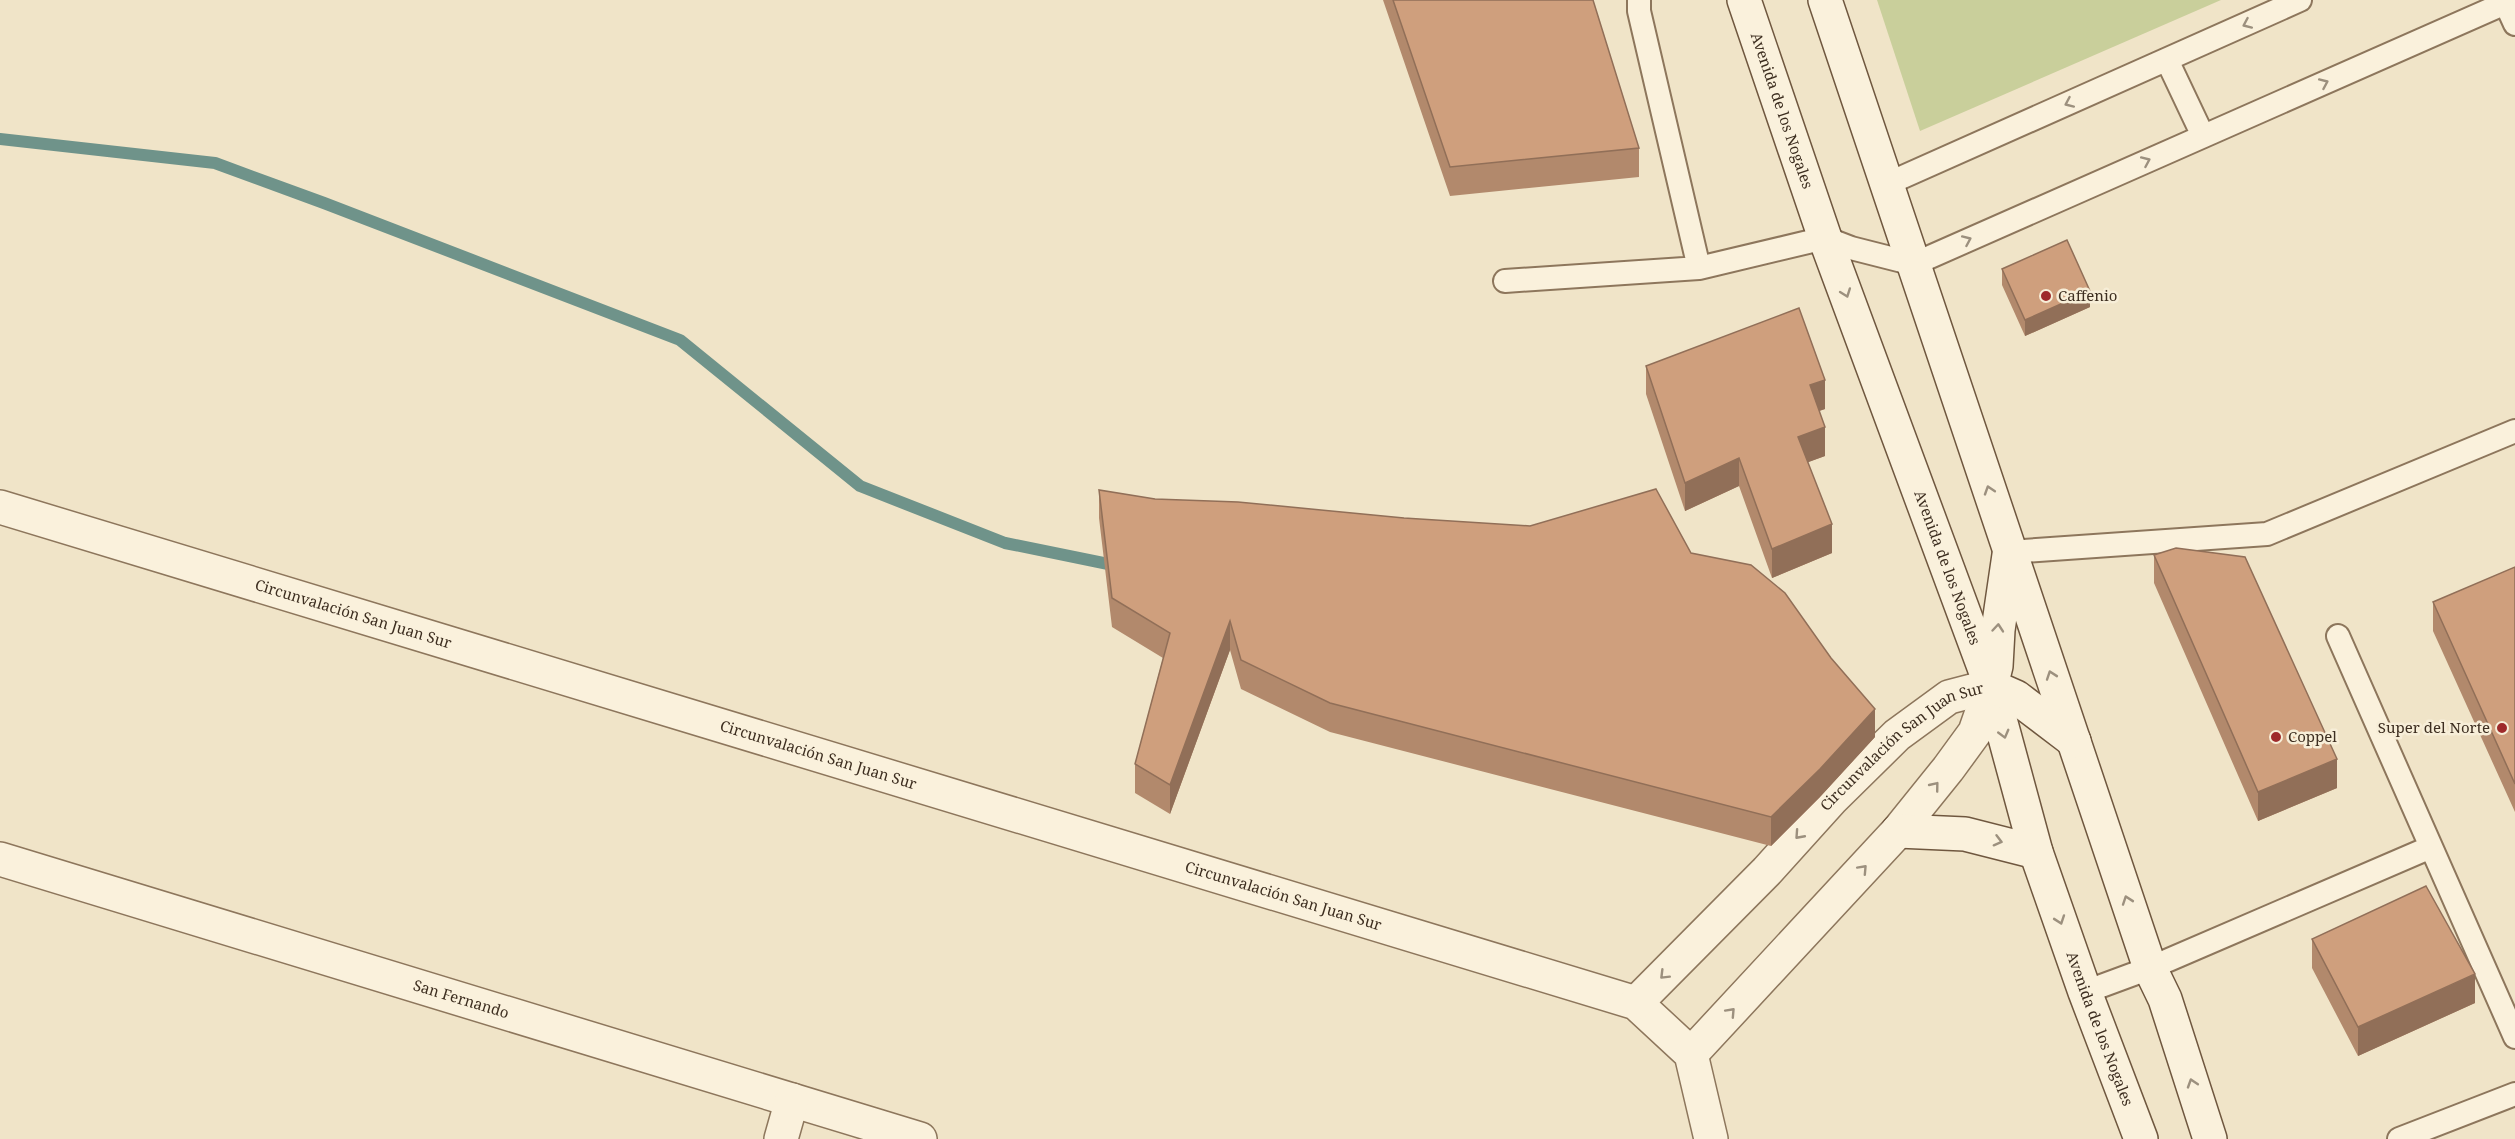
<svg xmlns="http://www.w3.org/2000/svg" width="2515" height="1139" viewBox="0 0 2515 1139" font-family="'Noto Serif',serif">
	<style>
		.green { fill: #c9cf9b }
		.lines { fill: none; stroke-linecap: round; stroke-linejoin: round }
		.stream { stroke: #6f938a; stroke-width: 12 }
		.lane-casing { stroke: #8d765c; stroke-width: 26 }
		.street-casing { stroke: #8d765c; stroke-width: 36 }
		.secondary-casing { stroke: #6f573f; stroke-width: 36 }
		.lane { stroke: #faf1dc; stroke-width: 22 }
		.street { stroke: #faf1dc; stroke-width: 33 }
		.secondary { stroke: #faf1dc; stroke-width: 33 }
		.wall { fill: #b2896c }
		.shaded-wall { fill: #916f58 }
		.building { fill: #cf9f7d; stroke: #916f58; stroke-width: 1.5 }
		.oneway { stroke: #9c907e }
		.poi-dot { fill: #9e2a2b; stroke: #f7eed8; stroke-width: 2 }
		.labels { text-anchor: middle; stroke-width: 5; stroke-linejoin: round; paint-order: stroke }
		.street-label { font-size: 15px; fill: #3d2e20; stroke: #f7eed8 }
		.poi-label { font-size: 15px; fill: #3d2e20; stroke: #f7eed8; text-anchor: start }
	</style>
	<rect width="100%" height="100%" fill="#f0e4c8"/>
	<path class="green" d="M1877,0H2221L1920,131Z"/>
	<g class="lines">
		<path class="stream" d="M0,139L215,163L324,203L680,340L860,486L1005,543L1118,566"/>
		<g class="lane-casing">
			<path id="lane" d="M1639,0V11L1699,268L1825,238L1851,248L1914,264L2512,0
				M2504,0L2515,24
				M2167,60L2203,136
				M1887,184L2300,0
				M1505,281L1699,268
				M2009,552L2267,534L2515,431
				M2338,636L2515,1037
				M2085,992L2150,968L2431,847
				M2399,1139L2515,1094"/>
		</g>
		<g class="street-casing">
			<g id="street">
				<path id="s1" d="M0,507L1636,1003L1691,1054L1711,1139"/>
				<path id="s2" d="M0,859L920,1139"/>
				<path id="s3" d="M1636,1003L1767,871L1832,799L1897,735L1949,697L1991,686"/>
				<path d="M1691,1054L1898,831L1948,769L1975,732L1991,686"/>
				<path d="M781,1139L792,1100"/>
			</g>
		</g>
		<g class="secondary-casing">
			<g id="secondary">
				<path id="s4" d="M1744,0L1825,238L1991,686L2036,852L2085,992L2141,1139"/>
				<path d="M1825,0L2150,968L2165,999L2210,1139"/>
				<path d="M2009,555L1998,630L1996,666L1991,686L2016,697L2074,741"/>
				<path d="M1898,831L1965,834L2036,852"/>
			</g>
		</g>
		<use href="#lane" class="lane"/>
		<use href="#street" class="street"/>
		<use href="#secondary" class="secondary"/>
	</g>
	<path class="wall" d="M1383,0H1593L1639,148V177L1450,196Z
		M2002,269L2090,307L2025,336L2002,285Z
		M1646,366L1825,409L1819,411L1825,456L1808,462L1832,553L1772,578L1739,486L1685,511L1646,394Z
		M1099,490L1155,499L1691,553L1875,737L1820,797L1771,846L1330,732L1241,689L1230,650L1170,814L1135,793V764L1163,658L1112,627L1099,518Z
		M2154,555L2337,788L2258,821L2154,583Z
		M2515,567V812L2433,631V602Z
		M2312,939L2475,1003L2358,1056L2312,968Z"/>
	<path class="shaded-wall" d="M2090,291V307L2025,336V320Z
		M1825,380V409L1810,414V385Z
		M1825,427V456L1798,466V437Z
		M1739,458V486L1685,511V483Z
		M1832,524V553L1772,578V549Z
		M1230,621V650L1170,814V785Z
		M1875,709V737L1820,797L1771,846V817Z
		M2337,759V788L2258,821V792Z
		M2475,974V1003L2358,1056V1027Z"/>
	<path class="building" d="M1393,0H1593L1639,148L1450,167Z
		M2067,240L2090,291L2025,320L2002,269Z
		M1799,308L1825,380L1810,385L1825,427L1798,437L1832,524L1772,549L1739,458L1685,483L1646,366Z
		M1656,489L1691,553L1751,565L1785,593L1831,658L1875,709L1820,769L1771,817L1330,703L1241,660L1230,621L1170,785L1135,764L1170,633L1112,598L1099,490L1155,499L1238,502L1404,518L1530,526Z
		M2176,548L2245,557L2337,759L2258,792L2154,555Z
		M2515,567V784L2433,602Z
		M2426,886L2475,974L2358,1027L2312,939Z"/>
	<defs><path id="oneway-chevron" d="M-2-3.5L2.5 0L-2 3.5" fill="none" stroke-width="1.6" stroke-linecap="round" stroke-linejoin="round" transform="scale(1.5)"/></defs>
	<g class="oneway">
		<use href="#oneway-chevron" transform="translate(2247 24) rotate(156)"/>
		<use href="#oneway-chevron" transform="translate(2324 83) rotate(-24)"/>
		<use href="#oneway-chevron" transform="translate(2069 103) rotate(156)"/>
		<use href="#oneway-chevron" transform="translate(2146 161) rotate(-24)"/>
		<use href="#oneway-chevron" transform="translate(1967 240) rotate(-24)"/>
		<use href="#oneway-chevron" transform="translate(1846 293) rotate(70)"/>
		<use href="#oneway-chevron" transform="translate(1989 490) rotate(-108)"/>
		<use href="#oneway-chevron" transform="translate(1998 628) rotate(-85)"/>
		<use href="#oneway-chevron" transform="translate(2051 675) rotate(-109)"/>
		<use href="#oneway-chevron" transform="translate(2004 734) rotate(75)"/>
		<use href="#oneway-chevron" transform="translate(1935 786) rotate(-51)"/>
		<use href="#oneway-chevron" transform="translate(1799 835) rotate(132)"/>
		<use href="#oneway-chevron" transform="translate(1998 841) rotate(15)"/>
		<use href="#oneway-chevron" transform="translate(1863 869) rotate(-47)"/>
		<use href="#oneway-chevron" transform="translate(2127 900) rotate(-109)"/>
		<use href="#oneway-chevron" transform="translate(2060 920) rotate(71)"/>
		<use href="#oneway-chevron" transform="translate(1664 975) rotate(135)"/>
		<use href="#oneway-chevron" transform="translate(1731 1012) rotate(-47)"/>
		<use href="#oneway-chevron" transform="translate(2192 1083) rotate(-108)"/>
	</g>
	<g class="poi-dot">
		<circle cx="2046" cy="296" r="6"/>
		<circle cx="2502" cy="728" r="6"/>
		<circle cx="2276" cy="737" r="6"/>
	</g>
	<g class="labels">
		<g class="street-label">
			<text dy="5" stroke="none"><textPath href="#s4" startOffset="117">Avenida de los Nogales</textPath></text>
			<text dy="5" stroke="none"><textPath href="#s4" startOffset="603">Avenida de los Nogales</textPath></text>
			<text dy="5" stroke="none"><textPath href="#s1" startOffset="369">Circunvalación San Juan Sur</textPath></text>
			<text dy="5" stroke="none"><textPath href="#s3" startOffset="372">Circunvalación San Juan Sur</textPath></text>
			<text dy="5" stroke="none"><textPath href="#s1" startOffset="855">Circunvalación San Juan Sur</textPath></text>
			<text dy="5" stroke="none"><textPath href="#s1" startOffset="1341">Circunvalación San Juan Sur</textPath></text>
			<text dy="5" stroke="none"><textPath href="#s2" startOffset="482">San Fernando</textPath></text>
			<text dy="5" stroke="none"><textPath href="#s4" startOffset="1089">Avenida de los Nogales</textPath></text>
		</g>
		<g class="poi-label">
			<text x="2058" y="301">Caffenio</text>
			<text x="2490" y="733" text-anchor="end">Super del Norte</text>
			<text x="2288" y="742">Coppel</text>
		</g>
	</g>
</svg>
